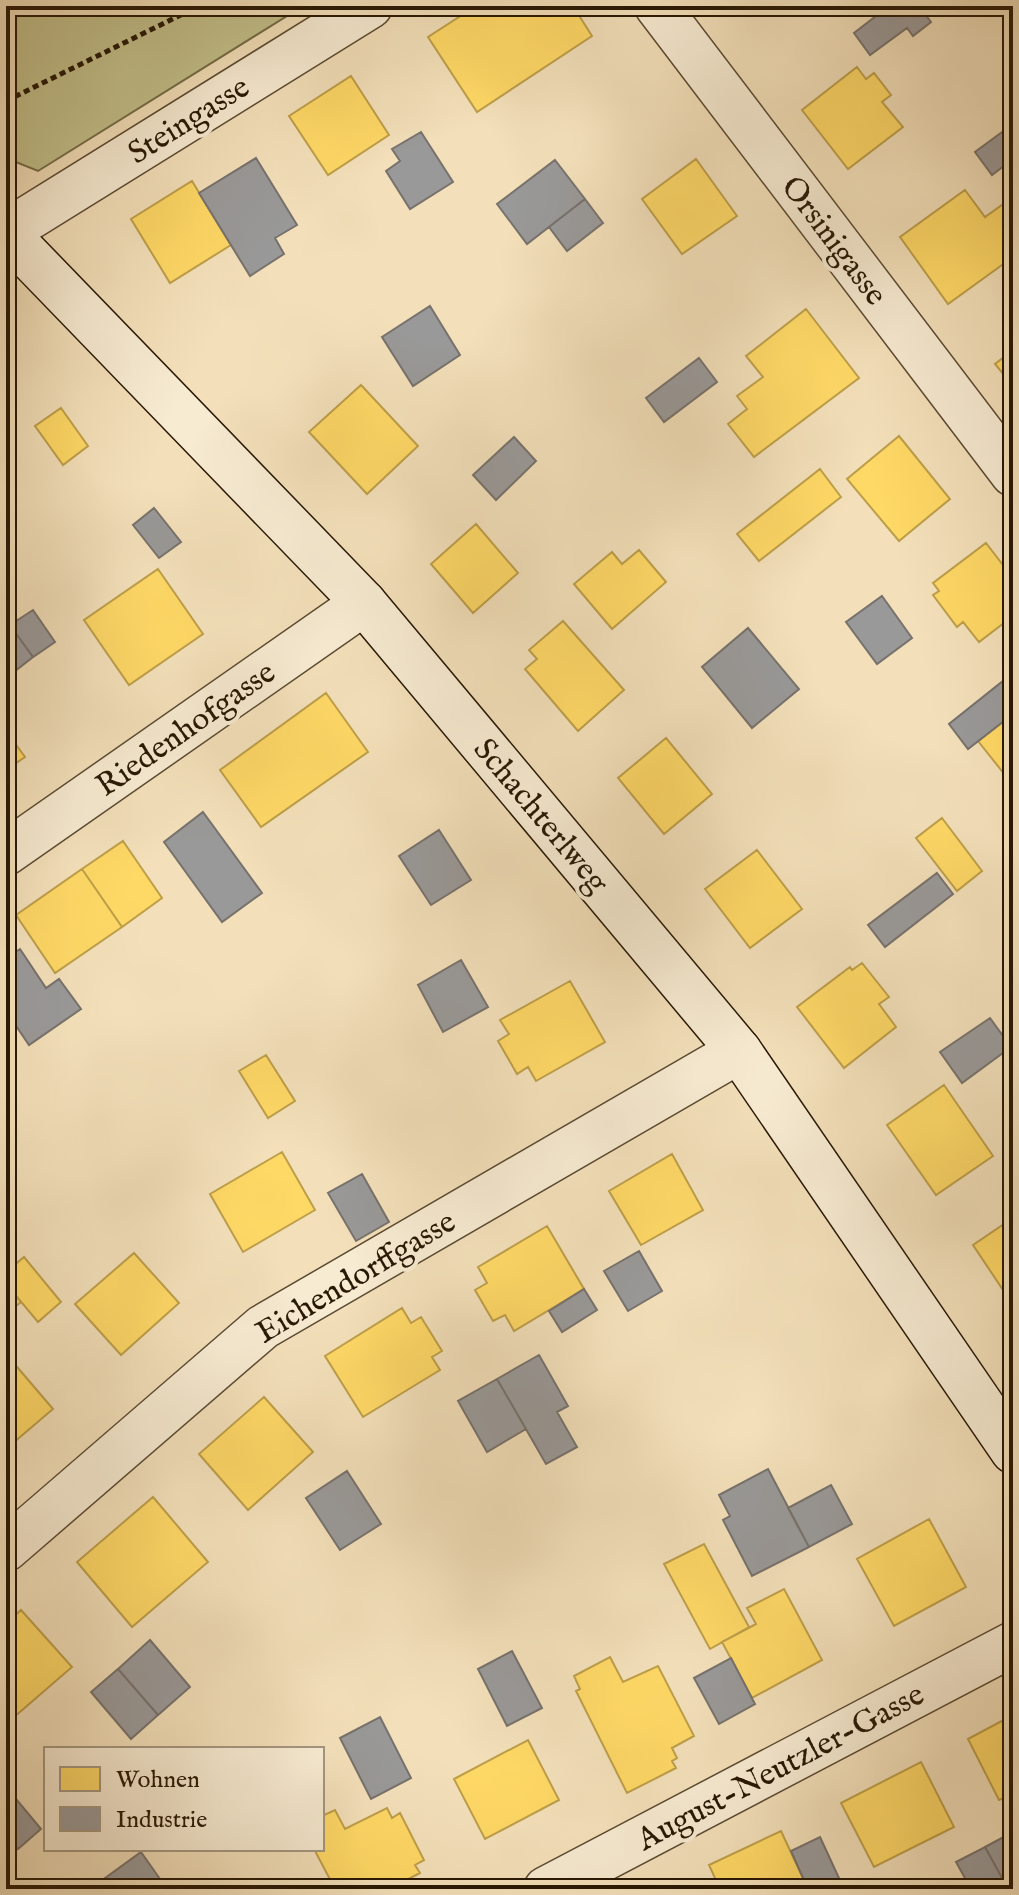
<svg xmlns="http://www.w3.org/2000/svg" width="1019" height="1895" viewBox="0 0 1019 1895" font-family="'IM FELL English',serif">
	<style>
		.green { fill: #c2c08b; stroke: #756c48; stroke-width: 2 }
		.homes { fill: #ffd966; stroke: #be9f49; stroke-width: 2 }
		.industry { fill: #999; stroke: #77726d; stroke-width: 2 }
		.lines { fill: none; stroke-linecap: round; stroke-linejoin: round }
		.street-casing { stroke: #5b4a32; stroke-width: 47 }
		.secondary-casing { stroke: #281805; stroke-width: 47 }
		.path { stroke: #281805; stroke-width: 5; stroke-dasharray: 6 4; stroke-linecap: butt }
		.street { stroke: #f7ebd2; stroke-width: 44 }
		.secondary { stroke: #f7ebd2; stroke-width: 44 }
		.labels { text-anchor: middle; stroke-width: 8; stroke-linejoin: round; paint-order: stroke }
		.street-label { font-size: 32px; fill: #281805; stroke: #f7ebd2 }
	</style>
	<rect width="100%" height="100%" fill="#f3e0ba"/>
	<filter id="stains"><feTurbulence type="fractalNoise" baseFrequency=".0025" numOctaves="4"/><feColorMatrix values="0 0 0 0 .2 0 0 0 0 .09 0 0 0 0 .02 0 0 0 .5 -.17"/></filter>
	<radialGradient id="worn" r=".72"><stop offset=".6" stop-color="#630" stop-opacity="0"/><stop offset="1" stop-color="#630" stop-opacity=".3"/></radialGradient>
	<path class="green" d="M6,6H303L38,171L6,158Z"/>
	<path class="homes" d="M476,6H573L592,36L477,112L428,37Z
		M857,67L866,79L874,73L891,95L882,102L903,127L848,169L802,110Z
		M351,76L389,135L328,175L289,116Z
		M696,159L737,216L682,254L642,199Z
		M192,181L231,245L170,283L131,219Z
		M965,190L985,217L1013,197V257L948,304L900,237Z
		M806,309L859,378L754,457L728,424L747,409L737,396L763,377L746,356Z
		M1013,350V386L995,364Z
		M361,385L418,446L367,494L309,432Z
		M61,408L88,446L63,465L35,426Z
		M899,436L950,499L899,541L847,479Z
		M820,469L841,497L759,561L737,534Z
		M476,524L518,573L473,613L431,564Z
		M986,543L1013,578V616L979,642L963,622L957,627L933,595L939,591L933,583Z
		M639,550L666,582L612,629L574,584L612,552L622,564Z
		M158,569L203,634L129,685L84,620Z
		M563,621L624,690L578,731L525,669L537,659L529,650Z
		M326,693L368,752L261,827L220,770Z
		M1013,714V785L978,741Z
		M6,731L25,757L6,770Z
		M666,738L712,794L664,834L618,778Z
		M942,818L982,871L957,891L916,838Z
		M123,841L162,898L122,927L82,869Z
		M757,850L802,909L750,948L705,889Z
		M82,869L122,927L55,973L16,915Z
		M862,963L889,997L879,1004L896,1027L844,1068L797,1007L850,967L852,970Z
		M570,981L605,1042L536,1081L528,1067L517,1074L498,1041L509,1034L500,1020Z
		M266,1055L295,1101L268,1118L239,1071Z
		M944,1085L993,1156L936,1195L887,1125Z
		M282,1152L315,1210L243,1252L210,1194Z
		M672,1154L703,1210L641,1245L609,1191Z
		M1013,1218V1305L973,1245Z
		M547,1226L584,1289L514,1331L505,1315L493,1321L475,1290L487,1283L478,1267Z
		M134,1253L179,1303L121,1355L75,1304Z
		M24,1257L61,1302L38,1322L6,1284V1272Z
		M6,1284L21,1302L6,1314Z
		M402,1308L411,1323L421,1317L442,1351L432,1357L440,1370L363,1417L325,1356Z
		M6,1354L53,1409L6,1449Z
		M264,1397L313,1452L248,1510L199,1454Z
		M153,1497L208,1562L132,1627L77,1562Z
		M929,1519L966,1587L894,1626L857,1559Z
		M704,1544L749,1627L710,1649L664,1564Z
		M784,1589L822,1660L752,1698L722,1642L756,1624L747,1608Z
		M21,1610L72,1667L6,1724V1623Z
		M610,1657L623,1682L658,1666L694,1736L672,1748L677,1758L672,1761L676,1768L627,1793L576,1691L580,1689L574,1676Z
		M1013,1715V1812L1006,1797L999,1800L968,1739Z
		M528,1740L559,1800L485,1839L454,1779Z
		M921,1762L954,1827L874,1867L841,1803Z
		M387,1808L392,1818L400,1813L424,1860L415,1865L420,1873L389,1889H335L314,1849H322V1816L335,1810L345,1829Z
		M781,1831L808,1889H720L709,1865Z"/>
	<path class="industry" d="M889,6H919L931,22L913,36L907,28L870,55L854,33Z
		M1013,124V159L992,175L975,152Z
		M421,132L453,182L410,209L386,171L400,161L392,149Z
		M256,158L297,225L275,238L284,254L250,276L199,193Z
		M555,160L585,199L527,244L497,204Z
		M585,199L603,223L567,251L549,227Z
		M430,306L460,355L413,386L382,337Z
		M699,358L717,382L664,422L646,398Z
		M514,437L536,461L496,500L473,475Z
		M154,508L181,542L159,558L133,525Z
		M882,596L912,638L877,664L846,622Z
		M33,610L55,642L33,657L10,625Z
		M10,625L33,657L10,675L6,669V628Z
		M748,628L799,689L752,728L702,667Z
		M1008,677L1013,683V714L968,749L949,724Z
		M203,812L262,893L222,922L164,842Z
		M439,830L471,880L431,905L399,856Z
		M937,873L953,894L885,947L868,925Z
		M20,949L46,988L59,979L81,1009L29,1045L6,1011V958Z
		M461,960L488,1007L443,1032L418,985Z
		M990,1018L1011,1047L962,1083L940,1052Z
		M362,1174L389,1222L356,1241L328,1193Z
		M639,1251L662,1291L628,1311L604,1271Z
		M584,1289L597,1310L562,1332L549,1311Z
		M539,1355L568,1406L557,1412L577,1447L546,1464L497,1379Z
		M497,1379L526,1429L487,1452L458,1401Z
		M768,1469L809,1547L752,1576L723,1520L730,1516L719,1495Z
		M347,1471L381,1524L340,1550L306,1498Z
		M831,1485L852,1524L809,1547L788,1508Z
		M150,1640L190,1687L158,1715L118,1669Z
		M512,1651L542,1708L507,1726L478,1669Z
		M731,1658L755,1704L719,1724L694,1678Z
		M118,1669L158,1715L131,1739L91,1692Z
		M380,1717L411,1778L371,1799L340,1738Z
		M6,1787L41,1829L18,1849L6,1835Z
		M1013,1832V1889H1008L985,1847Z
		M820,1837L844,1889H808L791,1851Z
		M985,1847L1006,1885L999,1889H971L956,1862Z
		M141,1852L167,1889H90Z"/>
	<g class="lines">
		<g class="street-casing">
			<path id="street" d="M657,6L1013,474
				M6,232L370,6
				M6,853L364,603
				M6,1549L263,1327L739,1051
				M546,1889L1013,1644"/>
		</g>
		<g class="secondary-casing">
			<path id="secondary" d="M6,233L364,603L739,1051L1013,1451"/>
		</g>
		<path class="path" d="M6,101L199,6"/>
		<use href="#street" class="street"/>
		<use href="#secondary" class="secondary"/>
	</g>
	<g class="labels">
		<g class="street-label">
			<text transform="translate(188 119) rotate(-32)" y="11">Steingasse</text>
			<text transform="translate(835 240) rotate(53)" y="11">Orsinigasse</text>
			<text transform="translate(185 728) rotate(-35)" y="11">Riedenhofgasse</text>
			<text transform="translate(542 815) rotate(50)" y="11">Schachterlweg</text>
			<text transform="translate(355 1276) rotate(-31)" y="11">Eichendorffgasse</text>
			<text transform="translate(780 1766) rotate(-28)" y="11">August-Neutzler-Gasse</text>
		</g>
	</g>
	<rect width="1019" height="1895" fill="none" stroke="#f3e0ba" stroke-width="32"/>
	<rect x="8" y="8" width="1003" height="1879" fill="none" stroke="#281805" stroke-width="4"/>
	<rect x="16" y="16" width="987" height="1863" fill="none" stroke="#281805" stroke-width="2"/>
	<rect x="44" y="1747" width="280" height="104" fill="#f7ebd2" stroke="#a49780" stroke-width="2"/>
	<rect x="60" y="1767" width="40" height="24" fill="#ffd966" stroke="#a49780" stroke-width="2"/>
	<text x="116" y="1787" font-size="24" fill="#281805">Wohnen</text>
	<rect x="60" y="1807" width="40" height="24" fill="#999999" stroke="#a49780" stroke-width="2"/>
	<text x="116" y="1827" font-size="24" fill="#281805">Industrie</text>
	<rect width="100%" height="100%" filter="url(#stains)"/>
	<rect width="100%" height="100%" fill="url(#worn)"/>
</svg>
